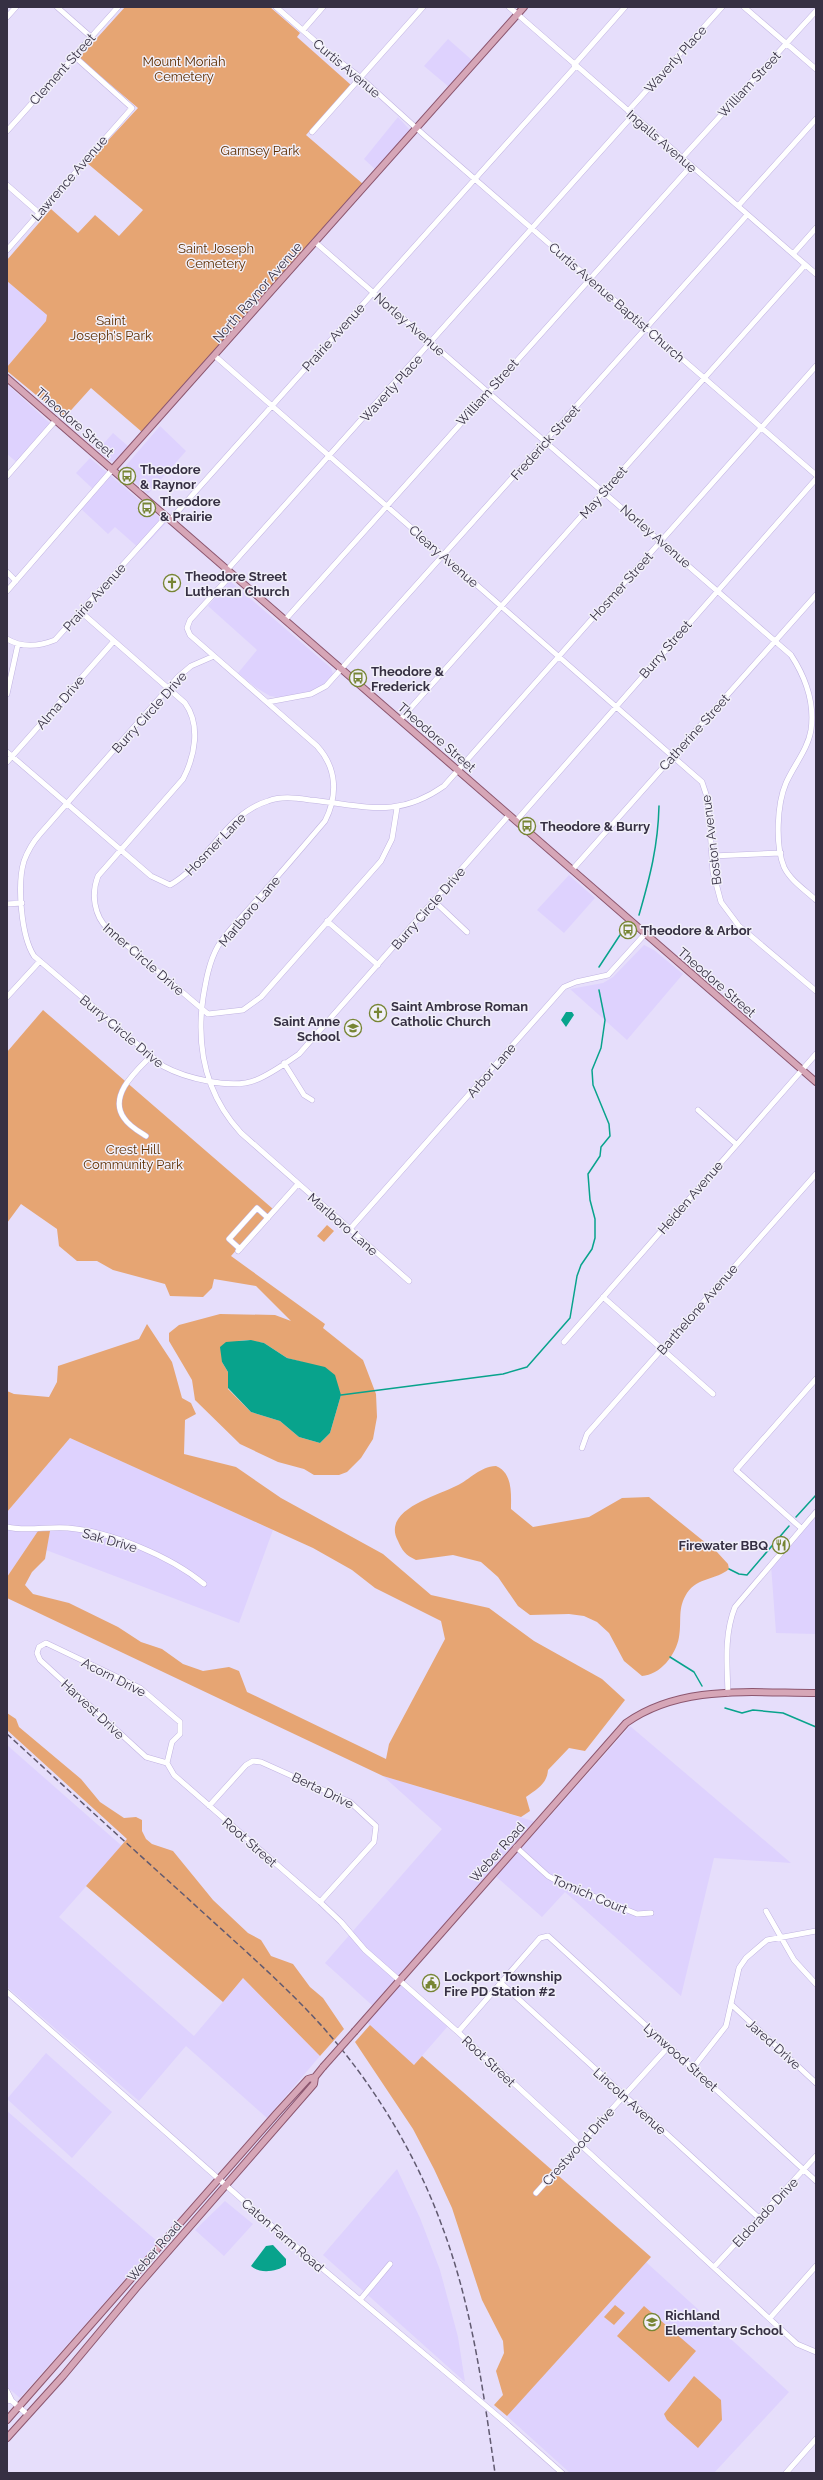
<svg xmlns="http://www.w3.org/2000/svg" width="823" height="2480" viewBox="0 0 823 2480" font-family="Raleway,sans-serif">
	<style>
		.built { fill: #ded2fe }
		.green { fill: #e6a573; fill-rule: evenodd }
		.water { fill: #08a38c }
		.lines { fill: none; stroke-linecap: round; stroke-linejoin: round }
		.stream { stroke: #08a38c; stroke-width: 1.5 }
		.minor-casing { stroke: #c0b3e1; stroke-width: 6 }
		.major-casing { stroke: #8c566f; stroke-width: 8 }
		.minor { stroke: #fff; stroke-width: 5 }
		.major { stroke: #d6a6b7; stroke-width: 6 }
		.rail { stroke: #615a70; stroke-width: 1.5; stroke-dasharray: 6 3; stroke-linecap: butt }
		.minor-bridge-casing { stroke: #c0b3e1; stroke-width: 6; stroke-linecap: butt }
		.major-bridge-casing { stroke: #8c566f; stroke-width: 8; stroke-linecap: butt }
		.minor-bridge { stroke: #fff; stroke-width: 5 }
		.major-bridge { stroke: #d6a6b7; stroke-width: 6 }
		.labels { text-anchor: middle; stroke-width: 3; stroke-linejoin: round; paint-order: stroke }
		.street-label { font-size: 13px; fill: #363043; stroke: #f1eff9 }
		.park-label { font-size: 13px; fill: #5d2e00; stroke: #f1eff9 }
		.poi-label { font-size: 13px; font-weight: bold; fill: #363043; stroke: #f1eff9; text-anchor: start }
	</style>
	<rect width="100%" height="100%" fill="#e6defb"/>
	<path class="built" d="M448,39L473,61L449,87L424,66Z
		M398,117L410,130L376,170L364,159Z
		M7,281L47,315L46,321L7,367Z
		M7,384L53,426L20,465L7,454Z
		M160,426L186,451L148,494L127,476L123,469Z
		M113,433L129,447L118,460L112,462L98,450Z
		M90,458L166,523L141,550L115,527L108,534L78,506L93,489L76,473Z
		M230,581L331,668L333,674L328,682L313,692L283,698L270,696L255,687L238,673L257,650L208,606Z
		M569,875L595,898L564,933L537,910Z
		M644,945L654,950L683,974L627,1040L570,989L603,983L613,977Z
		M70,1438L273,1530L239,1623L46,1550L50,1531H38L7,1577V1512Z
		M816,1514V1634L776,1633L771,1565Z
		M630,1726L791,1863L714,1858L681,1996L565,1892L542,1917L492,1873L374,2007L325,1963L442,1829L383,1776L543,1824Z
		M7,1745L122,1846L59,1917L194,2036L243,1978L320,2056L267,2118L186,2046L139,2101L7,1987Z
		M398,1982L448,2026L414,2065L365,2021Z
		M46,2053L112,2112L72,2158L7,2099Z
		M7,2111L158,2242L20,2398L7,2387Z
		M397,2169L420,2218L440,2270L458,2337L465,2382L323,2255Z
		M225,2201L253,2224L224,2256L195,2230Z
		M646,2262L789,2392L714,2473H570L507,2416Z"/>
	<path class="green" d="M125,7H270L300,33L297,37L351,85L306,135L363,184L142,432L91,388L64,418L7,371V367L46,321L47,315L7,281V260L51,209L78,233L95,215L119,236L143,210L87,163L138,108L79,58Z
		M43,1010L273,1209L231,1256L325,1324L323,1328L363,1360L376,1394L377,1417L373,1439L361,1458L347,1472L339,1475H314L304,1469L278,1462L240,1444L195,1400L192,1380L169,1341V1333L179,1325L220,1314L275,1315L291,1321L256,1286L214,1279L212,1288L203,1297L170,1296L165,1284L113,1270L97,1261H77L59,1246L57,1229L21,1204L7,1223V1052ZM248,1340L264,1343L287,1358L302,1362L341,1395L330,1433L320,1443L299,1437L280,1421L251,1412L228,1389V1372L222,1362L238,1341Z
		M327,1225L334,1231L324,1242L317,1236Z
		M147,1324L172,1362L182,1398L191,1403L196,1414L185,1420L184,1454L236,1467L281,1498L383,1554L431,1595L489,1608L534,1641L602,1679L625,1700L585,1751L569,1748L548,1770C547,1784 537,1789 526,1797L530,1811L521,1817L383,1776L7,1598V1577L38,1531H50L45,1559L32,1572L25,1585L33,1594L69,1603L118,1627L141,1642L162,1649L183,1664L203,1671L229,1667L239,1671L247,1692L386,1759L389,1744L445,1639L441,1621L375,1588L352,1570L313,1548L70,1438L7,1512V1391L14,1394L49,1397L57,1382L58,1366L139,1339Z
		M496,1466C513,1473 511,1494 511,1509L533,1527L589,1517L622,1498L649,1497L717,1552L728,1564L729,1569C716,1580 698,1577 687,1593C677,1609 682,1620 679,1637C676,1655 660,1675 642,1676L624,1661L609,1633L597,1622L584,1616L569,1614L530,1615L518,1606L498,1577L481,1562L453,1555L416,1560C405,1555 402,1550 398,1541C381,1510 437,1496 456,1486C471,1479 479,1467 496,1466Z
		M7,1713L16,1719L19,1727L81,1779L100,1802L124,1818L136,1817L142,1820V1831L146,1839L152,1844L173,1851L213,1900L248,1933L261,1940L271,1956L293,1964L310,1987L323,1998L344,2029L320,2056L243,1978L223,2002L86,1886L127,1839L7,1730Z
		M370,2025L414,2065L422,2056L651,2257L507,2416L494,2405L503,2395L496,2371L504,2353L503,2341L482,2300L452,2208L434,2169L413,2129L355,2042Z
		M615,2305L625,2313L614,2325L604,2317Z
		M644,2306L696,2351L669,2382L617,2336Z
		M694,2376L721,2400L722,2420L698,2448L667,2420L664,2414Z"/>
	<path class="water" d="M566,1012H572L574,1015L566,1027L561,1020Z
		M251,1340L264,1343L287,1358L325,1367L335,1375L341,1395L330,1433L320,1443L299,1437L280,1421L251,1412L228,1388V1372L222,1362L220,1347L226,1342Z
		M273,2245L286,2259V2265C277,2272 259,2274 251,2266L266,2246Z"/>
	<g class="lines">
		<path class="stream" d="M639,915C650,877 658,846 659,806
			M599,967L620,935
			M341,1395L503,1374L527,1367L570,1318L577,1276L581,1265L592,1249L595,1238V1219L590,1200L588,1174L600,1156L601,1147L610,1136L609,1124L593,1085L592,1070L601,1048L605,1020L599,990
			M796,1517L816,1495
			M729,1569L739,1574L747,1575L789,1526
			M670,1657L694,1672L702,1686
			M725,1708L742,1713L753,1710L783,1713L816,1727"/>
		<g class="minor-casing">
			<path id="minor" d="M57,7L91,37
				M276,7L331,55L361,78L424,135L816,475
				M509,7L816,274
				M744,7L816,69
				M7,17L16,7
				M303,30L323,7
				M574,65L625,7
				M628,111L722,7
				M7,131L118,7
				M312,132L423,7
				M682,158L816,11
				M7,185L39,213
				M738,206L816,119
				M315,242L791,655C806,678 815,702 811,730C808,749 794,765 786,783C777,804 775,845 784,867C790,880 805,890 816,900
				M7,250L132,108L74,56
				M793,254L816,228
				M215,356L702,782L708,800L713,872L721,902L739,926L816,991
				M7,476L56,420
				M170,520L576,66
				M227,570L633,115
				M7,572L16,581
				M232,574L190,620L187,628L190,635L317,746C337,768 338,795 325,821C302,848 279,875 255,902C243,916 228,930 218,946C209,962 206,980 203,998C196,1049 206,1095 241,1133L409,1281
				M7,591L112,470
				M81,612L185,703C201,725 195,756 183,779L98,876C91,894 94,916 108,929L208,1014L243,1010L261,997L381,861L392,839L397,808
				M285,620L691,166
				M7,639C22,648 40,646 55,640L166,517
				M214,656L191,666L178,677L40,834C33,842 28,850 24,861C17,884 21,936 34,956L163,1066C185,1078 232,1090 256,1080C271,1074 286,1063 299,1054L509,815
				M7,694L18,644
				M268,702L311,694L326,686L747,215
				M400,720L805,265
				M7,752L151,876L170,885C208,864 225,814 268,801C282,796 295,798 310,800C363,805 396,820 444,786L816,366
				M7,762L114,641
				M516,821L816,479
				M712,856L781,853
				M572,870L816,595
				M434,901L467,932
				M7,904L22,903
				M327,921L378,965
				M7,997L40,961
				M284,1063L304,1095L312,1100
				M698,1110L736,1144
				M146,1136C138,1131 129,1126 124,1118C108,1096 136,1071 150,1057
				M350,1229L564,987L576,982L608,975L645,934
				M240,1249L229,1239L257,1208L268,1218
				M238,1251L298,1184
				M603,1297L713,1394
				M564,1342L816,1054
				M582,1448L587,1434L816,1174
				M7,1527C27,1532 48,1526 68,1528C112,1532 170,1556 204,1584
				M801,1528L736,1470L816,1379
				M46,1643L140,1688L180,1722V1734L172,1742L167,1763L146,1757L40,1660L37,1653L39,1647Z
				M728,1693C727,1664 724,1634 735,1607L816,1512
				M167,1763L174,1775L320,1902L341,1922L365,1950L458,2032L797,2344L816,2352
				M209,1806L246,1765L253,1761L261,1762L350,1802L376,1826L374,1842L320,1902
				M516,1847L548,1876L559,1882L637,1914L651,1913
				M766,1911L794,1960L816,1984
				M501,1983L759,2218
				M7,1992L280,2233L460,2384
				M732,2005L816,2083
				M458,2032L540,1938L548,1936L816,2181
				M693,2068L726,2026L739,1968L746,1958L767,1940L816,1931
				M536,2193L669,2046
				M714,2267L816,2156
				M360,2300L390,2264
				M770,2318L816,2266
				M7,2391L12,2401
				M7,2400L12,2401L28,2415
				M507,2424L562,2473
				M786,2473L816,2439"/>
		</g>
		<g class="major-casing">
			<path id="major" d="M7,378L816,1082
				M112,470L524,7
				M355,2031L626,1723C681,1684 751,1693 816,1693
				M7,2420L276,2114L308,2079L315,2077
				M7,2438L63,2376L138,2286L314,2084L315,2077L323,2067"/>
		</g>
		<use href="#minor" class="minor"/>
		<use href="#major" class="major"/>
		<path class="rail" d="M7,1734C66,1788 125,1842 184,1895C225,1933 267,1969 306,2009C365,2070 413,2146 442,2226C472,2306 483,2389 495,2473"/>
		<g class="minor-bridge-casing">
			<path id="minor-bridge" d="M460,2384L507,2424"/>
		</g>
		<g class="major-bridge-casing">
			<path id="major-bridge" d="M323,2067L355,2031"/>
		</g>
		<use href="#minor-bridge" class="minor-bridge"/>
		<use href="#major-bridge" class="major-bridge"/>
	</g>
	<defs>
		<g id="bus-ring" transform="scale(0.9)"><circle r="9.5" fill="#f1eff9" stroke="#778534" stroke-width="1.5"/><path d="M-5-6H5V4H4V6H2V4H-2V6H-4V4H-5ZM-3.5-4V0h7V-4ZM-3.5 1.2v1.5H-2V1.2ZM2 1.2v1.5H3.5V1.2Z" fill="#778534"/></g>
		<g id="church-ring" transform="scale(0.9)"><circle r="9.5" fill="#f1eff9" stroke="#778534" stroke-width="1.5"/><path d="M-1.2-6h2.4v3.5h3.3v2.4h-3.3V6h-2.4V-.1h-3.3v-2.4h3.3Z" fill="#778534"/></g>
		<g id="school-ring" transform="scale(0.9)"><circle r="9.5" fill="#f1eff9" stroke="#778534" stroke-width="1.5"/><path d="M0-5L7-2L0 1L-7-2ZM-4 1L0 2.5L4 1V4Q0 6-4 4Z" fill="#778534"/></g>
		<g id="restaurant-ring" transform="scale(0.9)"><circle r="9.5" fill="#f1eff9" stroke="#778534" stroke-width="1.5"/><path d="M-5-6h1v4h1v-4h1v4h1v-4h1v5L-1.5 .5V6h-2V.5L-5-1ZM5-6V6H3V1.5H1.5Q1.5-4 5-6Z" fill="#778534"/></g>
		<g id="civic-ring" transform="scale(0.9)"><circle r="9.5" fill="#f1eff9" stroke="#778534" stroke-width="1.5"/><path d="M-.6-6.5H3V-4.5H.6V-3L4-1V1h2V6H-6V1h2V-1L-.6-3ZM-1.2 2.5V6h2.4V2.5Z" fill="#778534"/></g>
	</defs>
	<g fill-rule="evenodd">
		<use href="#bus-ring" x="127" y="476"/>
		<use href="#bus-ring" x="147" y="508"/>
		<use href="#church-ring" x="172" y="583"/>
		<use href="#bus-ring" x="358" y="678"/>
		<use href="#bus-ring" x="527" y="826"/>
		<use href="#bus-ring" x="628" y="930"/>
		<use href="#church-ring" x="378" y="1013"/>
		<use href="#school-ring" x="353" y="1028"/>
		<use href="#restaurant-ring" x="781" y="1545"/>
		<use href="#civic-ring" x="431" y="1983"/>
		<use href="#school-ring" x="652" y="2322"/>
	</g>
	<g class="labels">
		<g class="street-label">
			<text transform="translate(675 59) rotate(-48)" y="5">Waverly Place</text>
			<text transform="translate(347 68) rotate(40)" y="5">Curtis Avenue</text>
			<text transform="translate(62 69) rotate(-48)" y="5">Clement Street</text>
			<text transform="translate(749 84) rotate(-47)" y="5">William Street</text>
			<text transform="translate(662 141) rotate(41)" y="5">Ingalls Avenue</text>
			<text transform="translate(69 178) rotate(-49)" y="5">Lawrence Avenue</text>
			<text transform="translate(257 292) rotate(-49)" y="5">North Raynor Avenue</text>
			<text transform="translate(617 302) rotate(41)" y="5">Curtis Avenue Baptist Church</text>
			<text transform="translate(410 324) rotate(41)" y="5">Norley Avenue</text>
			<text transform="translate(333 337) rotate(-48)" y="5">Prairie Avenue</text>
			<text transform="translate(391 388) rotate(-48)" y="5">Waverly Place</text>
			<text transform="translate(487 392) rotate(-48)" y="5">William Street</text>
			<text transform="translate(75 422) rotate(41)" y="5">Theodore Street</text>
			<text transform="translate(545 442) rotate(-48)" y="5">Frederick Street</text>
			<text transform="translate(603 492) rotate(-49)" y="5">May Street</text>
			<text transform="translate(656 536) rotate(41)" y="5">Norley Avenue</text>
			<text transform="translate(444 556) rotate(41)" y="5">Cleary Avenue</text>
			<text transform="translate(621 586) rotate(-48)" y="5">Hosmer Street</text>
			<text transform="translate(94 597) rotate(-48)" y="5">Prairie Avenue</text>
			<text transform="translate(665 649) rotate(-49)" y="5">Burry Street</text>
			<text transform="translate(60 702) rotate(-49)" y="5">Alma Drive</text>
			<text transform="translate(149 712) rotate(-48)" y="5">Burry Circle Drive</text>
			<text transform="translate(694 732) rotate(-48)" y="5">Catherine Street</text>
			<text transform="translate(437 737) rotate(41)" y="5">Theodore Street</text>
			<text transform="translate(711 840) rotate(-97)" y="5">Boston Avenue</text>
			<text transform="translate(215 844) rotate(-46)" y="5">Hosmer Lane</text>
			<text transform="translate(428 908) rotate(-49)" y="5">Burry Circle Drive</text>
			<text transform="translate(249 911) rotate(-50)" y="5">Marlboro Lane</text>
			<text transform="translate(144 959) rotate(41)" y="5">Inner Circle Drive</text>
			<text transform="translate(717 982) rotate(41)" y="5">Theodore Street</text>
			<text transform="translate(122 1031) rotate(40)" y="5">Burry Circle Drive</text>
			<text transform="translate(491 1070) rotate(-49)" y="5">Arbor Lane</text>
			<text transform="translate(690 1197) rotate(-49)" y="5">Heiden Avenue</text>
			<text transform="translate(343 1224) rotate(41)" y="5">Marlboro Lane</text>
			<text transform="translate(697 1309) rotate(-49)" y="5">Barthelone Avenue</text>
			<text transform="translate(110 1540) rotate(16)" y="5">Sak Drive</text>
			<text transform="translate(114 1677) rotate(27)" y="5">Acorn Drive</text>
			<text transform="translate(93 1709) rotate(43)" y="5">Harvest Drive</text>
			<text transform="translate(323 1790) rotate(26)" y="5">Berta Drive</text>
			<text transform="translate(250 1842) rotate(41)" y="5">Root Street</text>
			<text transform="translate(497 1852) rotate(-48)" y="5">Weber Road</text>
			<text transform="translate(590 1894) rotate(23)" y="5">Tomich Court</text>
			<text transform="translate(774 2044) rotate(42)" y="5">Jared Drive</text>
			<text transform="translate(681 2057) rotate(42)" y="5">Lynwood Street</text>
			<text transform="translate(489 2061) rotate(43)" y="5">Root Street</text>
			<text transform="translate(630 2101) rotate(42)" y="5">Lincoln Avenue</text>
			<text transform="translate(578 2146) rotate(-48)" y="5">Crestwood Drive</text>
			<text transform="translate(765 2212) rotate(-47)" y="5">Eldorado Drive</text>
			<text transform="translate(283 2235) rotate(41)" y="5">Caton Farm Road</text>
			<text transform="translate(154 2251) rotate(-49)" y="5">Weber Road</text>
		</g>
		<g class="park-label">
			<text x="184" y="66">Mount Moriah<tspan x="184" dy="15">Cemetery</tspan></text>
			<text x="260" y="155">Garnsey Park</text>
			<text x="216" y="253">Saint Joseph<tspan x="216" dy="15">Cemetery</tspan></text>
			<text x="111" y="325">Saint<tspan x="111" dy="15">Joseph's Park</tspan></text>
			<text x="133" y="1154">Crest Hill<tspan x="133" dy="15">Community Park</tspan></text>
		</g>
		<g class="poi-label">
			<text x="140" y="474">Theodore<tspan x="140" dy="15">&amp; Raynor</tspan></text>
			<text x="160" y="506">Theodore<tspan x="160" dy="15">&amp; Prairie</tspan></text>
			<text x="185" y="581">Theodore Street<tspan x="185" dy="15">Lutheran Church</tspan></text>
			<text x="371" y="676">Theodore &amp;<tspan x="371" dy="15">Frederick</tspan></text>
			<text x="540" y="831">Theodore &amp; Burry</text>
			<text x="641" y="935">Theodore &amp; Arbor</text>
			<text x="391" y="1011">Saint Ambrose Roman<tspan x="391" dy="15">Catholic Church</tspan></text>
			<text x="340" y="1026" text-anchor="end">Saint Anne<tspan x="340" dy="15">School</tspan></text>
			<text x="768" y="1550" text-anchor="end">Firewater BBQ</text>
			<text x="444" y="1981">Lockport Township<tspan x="444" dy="15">Fire PD Station #2</tspan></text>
			<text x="665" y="2320">Richland<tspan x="665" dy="15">Elementary School</tspan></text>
		</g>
	</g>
	<rect width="823" height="2480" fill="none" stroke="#363043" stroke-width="16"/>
</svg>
